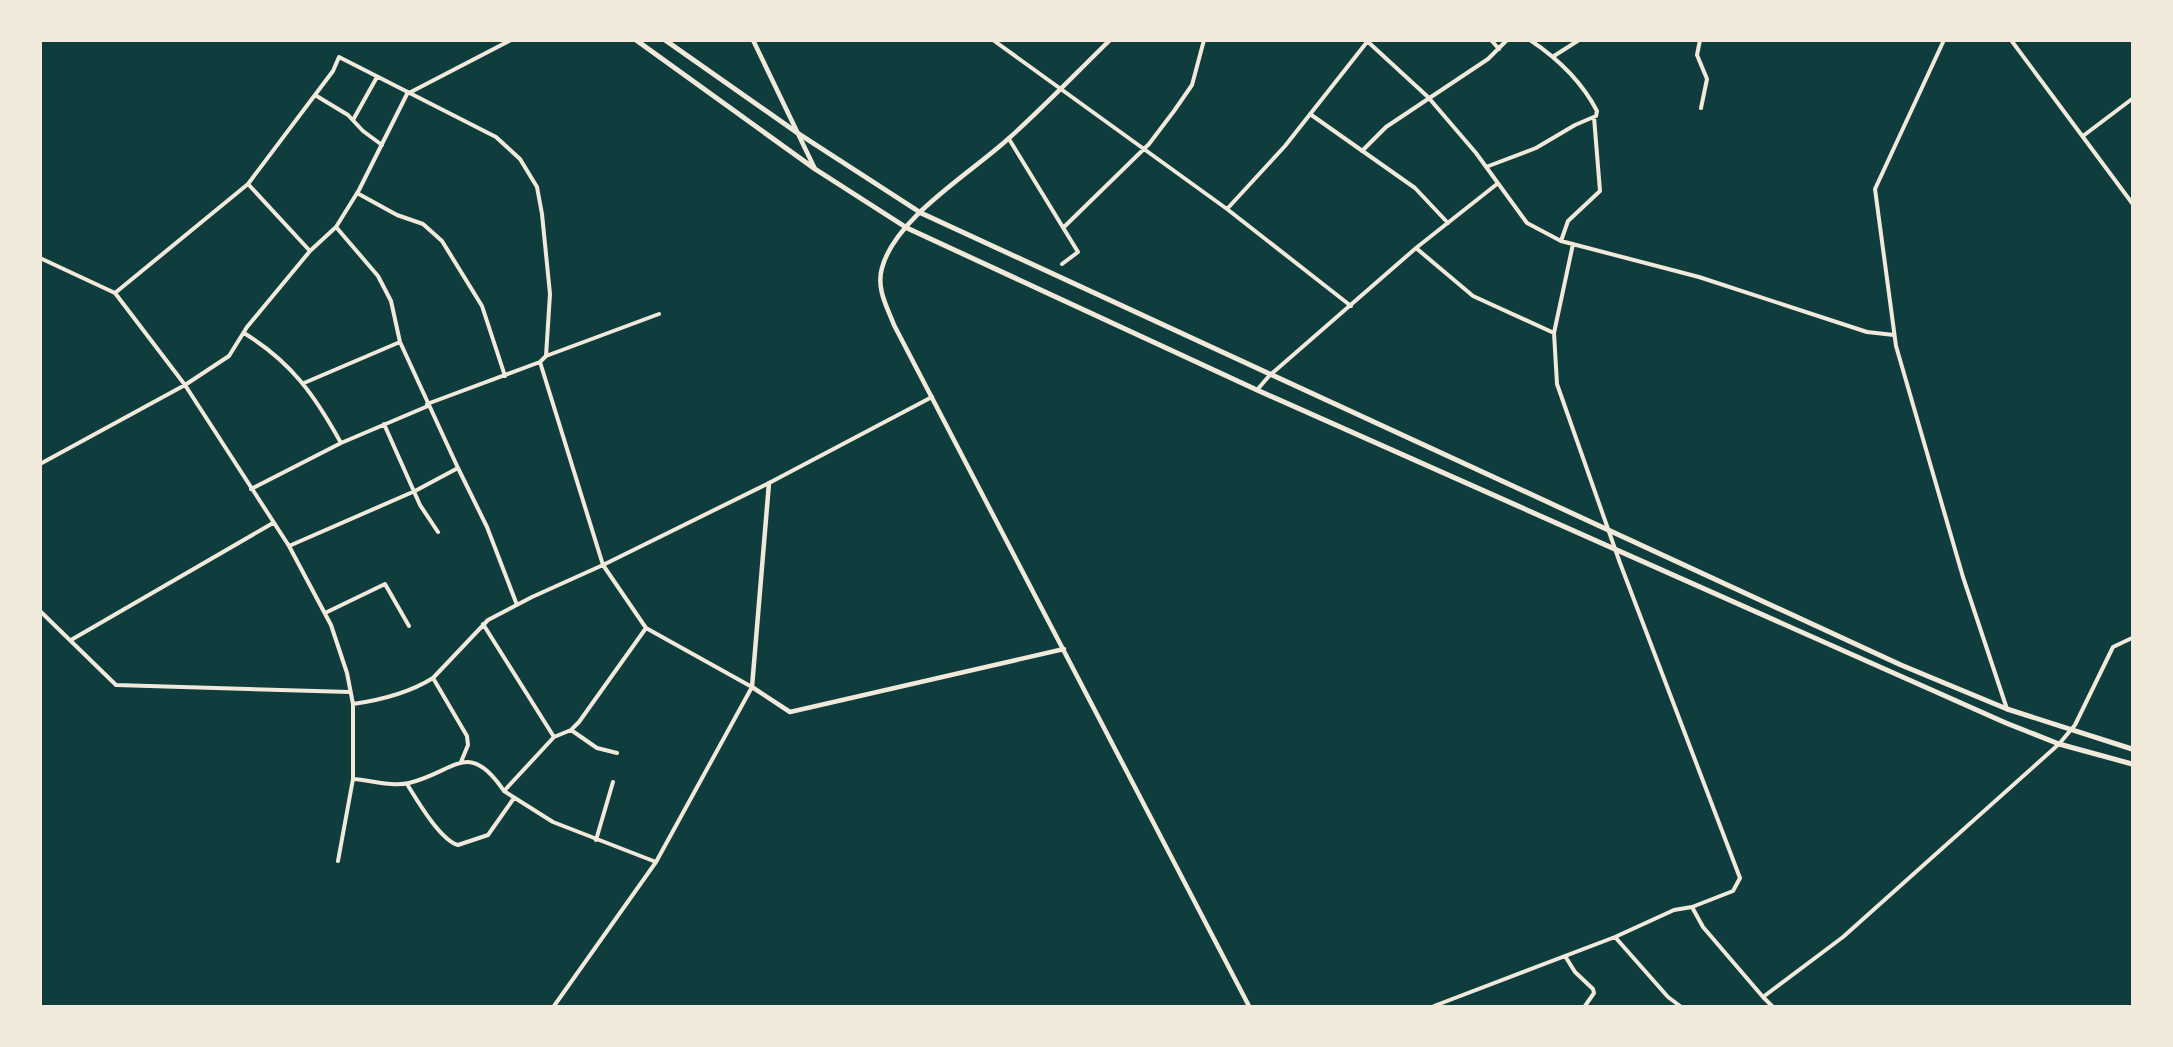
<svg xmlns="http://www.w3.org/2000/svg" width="2173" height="1047" viewBox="0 0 2173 1047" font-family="Montserrat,sans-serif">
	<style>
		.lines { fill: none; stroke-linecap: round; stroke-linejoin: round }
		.minor { stroke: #f1e9da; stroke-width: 4 }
		.tertiary { stroke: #f1e9da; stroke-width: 4.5 }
		.secondary { stroke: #f1e9da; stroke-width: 5 }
	</style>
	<rect width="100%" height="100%" fill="#0f3d3e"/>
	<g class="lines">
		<path class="minor" d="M993,40L1227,209L1285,146L1367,42
			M1366,40L1428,97L1476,153L1527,223L1561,241L1699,277L1867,332L1894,335
			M1491,40L1499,49
			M1700,40L1697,55L1707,79L1701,108
			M1944,40L1875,189L1896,346L1963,577L2007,709
			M2011,40L2132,203
			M1554,56L1579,40
			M315,95L348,115L363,131L382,145
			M1310,114L1415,188L1448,223
			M353,120L377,77
			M2083,136L2132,99
			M1009,139L1078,252L1062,264
			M1362,151L1386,127L1488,59L1507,40
			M1486,167L1536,148L1575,125L1596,116L1597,111C1582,82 1557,58 1530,40
			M248,184L310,251
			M357,193L397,215L423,224L442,241L482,306L505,376
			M1227,209L1351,306
			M1064,227L1149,144L1174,111L1192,85L1204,40
			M1561,241L1568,221L1600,191L1594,117
			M1416,248L1473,296L1554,333L1573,244
			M40,258L115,293L185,385L289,546L331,625L347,673L353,704V779C370,780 393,787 409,783C455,772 468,738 504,791L554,737L571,730L579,722L646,628L603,565L769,483L932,397
			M115,293L248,184L333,71L339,57L496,137L520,159L537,187L542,214L550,294L546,356L540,362L603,565L532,597L488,620L433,678C409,693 381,700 353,704
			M244,333C291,362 314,394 341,443
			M1554,333L1557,384L1620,563L1740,878L1733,891L1692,907
			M546,356L659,314
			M304,383L400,342
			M1257,390L1269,376L1416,248L1497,184
			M427,404L540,362
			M384,424L420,505L438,532
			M40,464L185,385L229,356L247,327L310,251L336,227L359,190L407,94L511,40
			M458,468L487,527L517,605
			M251,489L341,443L428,406
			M289,546L415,491L458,468L400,342L391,301L378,276L336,227
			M40,611L116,685L350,692
			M325,613L385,584L409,626
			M483,624L554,737
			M71,640L273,523
			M433,678L467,736L468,745L461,762
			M571,730L597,748L617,753
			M407,784C417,800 440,840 458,845L488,835L514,798
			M504,791L553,822L656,862
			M596,840L613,782
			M338,861L353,779
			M1615,937L1668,997L1680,1006
			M1565,956L1575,972L1593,989L1594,993L1585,1006
			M1763,997L1772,1006
			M554,1006L656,862L752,687L646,628
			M1434,1006L1615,937L1674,910L1692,907L1703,927L1763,997L1843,937L2059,744L2075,725L2113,647L2132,638"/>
		<path class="tertiary" d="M753,40L815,169
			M1110,40C1076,73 1043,108 1008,139C971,173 895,218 882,268C876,288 887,307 894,325L1249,1006
			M769,483L752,687L790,712L1064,649"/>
		<path class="secondary" d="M636,40L815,169L907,228L1257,390L2006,723L2059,744L2132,764
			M665,40L799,134L921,213L1901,665L2007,709L2132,749"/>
	</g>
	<rect width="2173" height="1047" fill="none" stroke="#f1e9da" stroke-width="84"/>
</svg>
